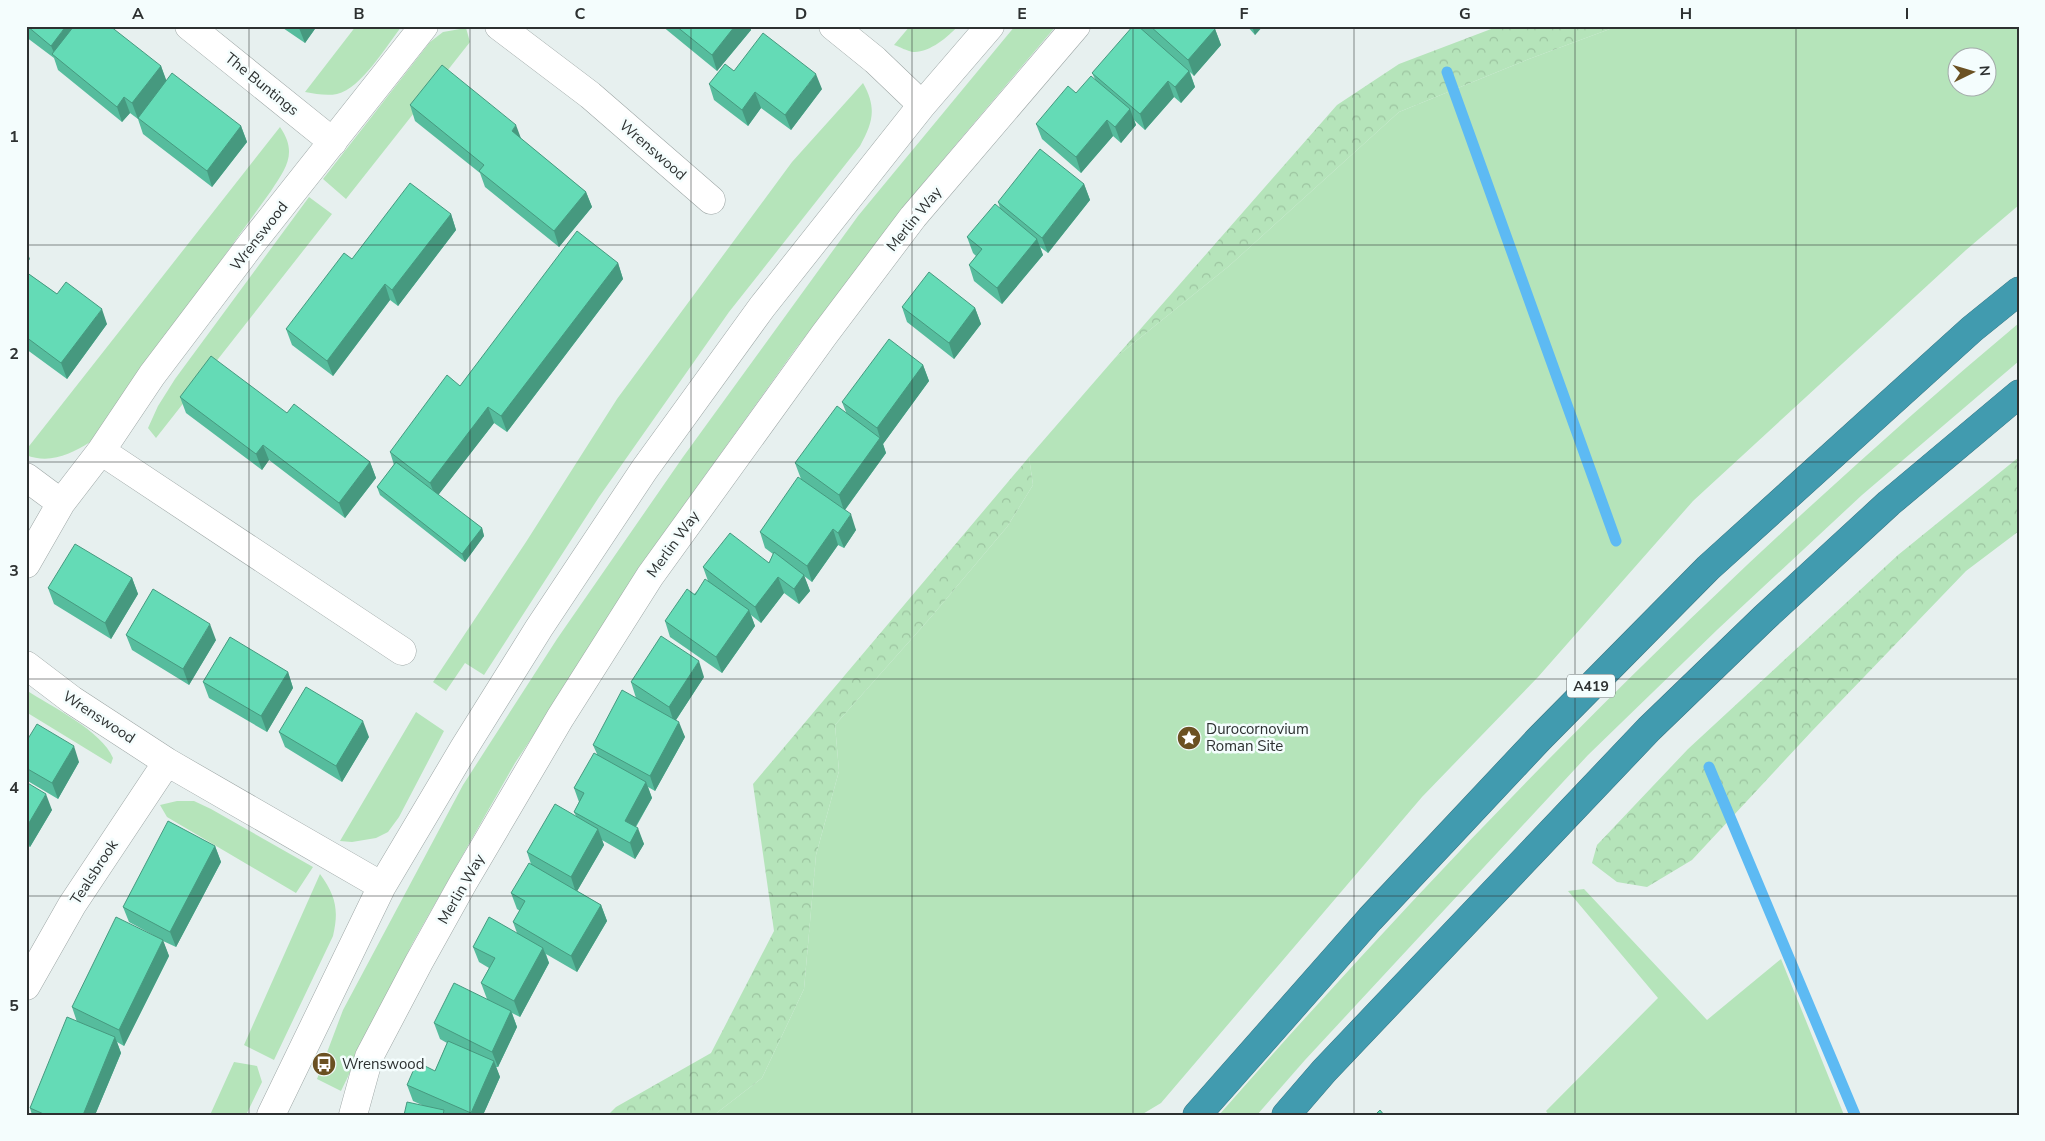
<svg xmlns="http://www.w3.org/2000/svg" width="2045" height="1141" viewBox="0 0 2045 1141" font-family="'Nunito Sans',sans-serif">
	<style>
		.green { fill: #b5e4ba; fill-rule: evenodd }
		.forest { fill: url(#forest-crowns) }
		.lines { fill: none; stroke-linecap: round; stroke-linejoin: round }
		.stream { stroke: #5dbaf3; stroke-width: 11 }
		.minor-casing { stroke: #9da6a5; stroke-width: 29 }
		.highway-casing { stroke: #3a7683; stroke-width: 29 }
		.minor { stroke: #fff; stroke-width: 28 }
		.highway { stroke: #419baf; stroke-width: 28 }
		.wall { fill: #56bc9d }
		.shaded-wall { fill: #46997f }
		.building { fill: #64dbb6; stroke: #46997f }
		.grid { fill: none; stroke: #2d3131; stroke-width: 1; stroke-opacity: 0.55 }
		.labels { text-anchor: middle; stroke-width: 5; stroke-linejoin: round; paint-order: stroke }
		.shield { fill: #f4fdfd; stroke: #696e6e; stroke-width: 1 }
		.shield-label { font-size: 14px; font-weight: bold; fill: #2d3131 }
		.street-label { font-size: 15px; fill: #2d3131; stroke: #f4fdfd }
		.poi-label { font-size: 15px; fill: #2d3131; stroke: #f4fdfd; text-anchor: start }
		.neatline { fill: none; stroke: #2d3131; stroke-width: 2 }
		.grid-label { font-size: 16px; text-anchor: middle; font-weight: bold; fill: #2d3131 }
	</style>
	<defs>
		<pattern id="forest-crowns" width="20" height="18" patternUnits="userSpaceOnUse" patternTransform="scale(1.25)"><rect width="20" height="18" fill="#b5e4ba"/><path d="M2 6a3 3 0 1 1 6 0M12 15a3 3 0 1 1 6 0" fill="none" stroke="#9cc4a0"/></pattern>
	</defs>
	<rect width="100%" height="100%" fill="#e7f0ef"/>
	<path class="green" d="M356,26H402C386,46 362,88 337,94C327,96 316,94 305,92Z
		M910,26H958C948,37 929,53 913,52C907,51 900,47 894,45Z
		M1015,26H1056L924,182L794,351L653,548L584,659L515,763L412,944L341,1091L317,1079L343,1010L463,785L557,639L683,457L858,216Z
		M1618,26H2019V205L1966,250L1693,501L1538,677L1422,797L1161,1103L1141,1115H714L762,1078L804,989L816,855L839,771L835,725L931,617L1007,527L1033,485L1029,457L1115,358L1229,266L1399,112L1529,59ZM1958,58H1988V88H1958Z
		M466,28L470,42L346,199L323,179L430,42L443,32Z
		M863,83C877,108 873,122 860,146L729,312L599,497L484,675L465,663L446,691L433,682L526,542L617,399L792,162Z
		M280,127C298,153 286,168 271,191L90,442C70,455 49,464 26,455V450Z
		M309,197L332,214L156,438L148,428L158,406L175,379Z
		M2019,323V361L1862,495L1718,629L1588,755L1305,1060L1257,1115H1219C1466,833 1731,565 2019,323Z
		M26,690C52,707 102,731 113,758L111,764L26,712Z
		M416,712L444,731L399,817L388,832L376,838L352,842L340,841Z
		M177,801H194L211,809L313,867L296,893L167,817L160,805Z
		M320,874C336,896 339,910 333,936L274,1060L244,1045Z
		M1584,889L1707,1020L1781,959L1844,1115H1549L1546,1111L1658,998L1568,891Z
		M234,1062L257,1066L262,1082L246,1115H210Z"/>
	<path class="forest" d="M1499,26H1618L1529,59L1399,112L1229,266L1115,358L1337,105L1399,64Z
		M1029,457L1033,485L1007,527L931,617L835,725L839,771L816,855L804,989L762,1078L714,1115H608L616,1107L711,1053L774,931L753,784Z
		M2019,457V531L1966,571L1812,731L1692,860L1647,887L1617,882L1592,863L1597,845L1688,749L1898,555Z"/>
	<g class="lines">
		<path class="stream" d="M1447,72L1616,541
			M1709,767L1855,1115"/>
		<g class="minor-casing">
			<path id="minor" d="M189,26L333,142
				M499,26L590,95L711,200
				M833,26L875,60L922,105
				M101,451L402,651
				M26,477L61,503
				M26,564L61,503L101,451L152,375L252,243L424,26
				M26,665L72,700L167,762L382,886
				M26,986L72,905L167,762
				M271,1115L382,886L464,748L539,628L644,470L762,307L922,105L990,26
				M353,1115L369,1057L419,962L463,883L560,718L650,576L824,335L913,217L1076,26"/>
		</g>
		<g class="highway-casing">
			<path id="highway" d="M1197,1115L1370,919L1539,739L1708,568L1972,329L2019,291
				M1286,1115L1324,1071L1649,729L1764,618L1889,503L2019,394"/>
		</g>
		<use href="#minor" class="minor"/>
		<use href="#highway" class="highway"/>
	</g>
	<path class="wall" d="M26,26L161,66L166,81L241,126L247,142L212,187L143,134L138,119L130,113L122,122L58,70L54,58L26,37Z
		M280,26H317L305,43Z
		M662,26H750L751,30L717,71Z
		M1139,26H1213L1212,27L1215,29L1221,45L1194,76L1190,72L1195,87L1181,103L1174,97L1145,130L1134,120L1136,125L1121,143L1113,136L1081,173L1042,139L1036,124L1095,79L1092,73L1140,28Z
		M1247,26H1263L1255,35Z
		M734,71L822,89L791,130L761,108L748,126L714,100L709,84Z
		M410,105L521,139L586,192L592,207L559,247L485,187L480,173L415,121Z
		M1084,184L1090,200L1048,253L1040,247L1043,255L1002,304L974,281L969,265L976,256L973,253L967,237L1000,208L998,202Z
		M451,214L456,230L398,306L390,300L333,376L292,345L286,329L352,259Z
		M618,263L623,279L507,432L494,423L438,495L482,528L484,536L465,562L380,495L377,487L394,465L390,452L460,386Z
		M26,272L57,294L107,324L67,379L26,349Z
		M902,307L975,308L981,324L954,359L907,322Z
		M923,365L929,381L883,444L886,453L845,510L856,530L844,548L838,545L812,582L804,576L810,591L799,604L784,593L761,623L751,615L755,626L722,673L670,637L665,621L708,581L703,567L769,563L773,554L765,548L760,532L801,479L795,463L846,412L842,402Z
		M180,397L287,413L370,462L376,478L345,518L269,460L262,470L186,413Z
		M132,578L138,594L111,639L54,604L48,588Z
		M126,635L216,640L189,685L132,650Z
		M288,672L293,688L267,732L209,698L203,682Z
		M704,677L676,720L685,737L655,791L648,787L652,798L636,827L644,844L635,859L602,840L604,845L577,891L601,905L607,921L577,972L546,954L549,963L520,1017L512,1013L517,1027L498,1067H496L500,1077L483,1115H404L424,1106L413,1101L407,1085L435,1071L447,1043L440,1039L434,1023L487,999L481,983L489,968L479,962L473,947L517,933L513,922L520,911L517,909L511,893L531,864L527,852L576,816L574,812L579,802L574,788L597,754L593,745L636,698L631,682Z
		M279,732L369,737L342,782L285,747Z
		M26,742L79,762L58,799L26,780Z
		M26,782L52,810L30,847L26,844Z
		M215,846L221,862L176,947L163,941L169,956L124,1046L117,1042L121,1053L95,1115H32L30,1108L77,1022L72,1007L153,935L129,922L123,907Z"/>
	<path class="shaded-wall" d="M66,26H84L56,57L51,46Z
		M300,26H317L305,43L299,28Z
		M735,26H750L751,30L717,71L712,55Z
		M1252,26H1263L1255,35Z
		M1215,29L1221,45L1194,76L1188,60Z
		M161,66L167,82L138,119L132,103Z
		M1189,71L1195,87L1181,103L1175,87Z
		M816,74L822,89L791,130L785,115Z
		M1168,81L1174,97L1145,130L1140,114Z
		M755,92L761,108L748,126L742,110Z
		M124,97L130,113L122,122L117,107Z
		M1130,109L1136,125L1121,143L1115,127Z
		M1107,120L1113,136L1081,173L1076,157Z
		M516,125L522,141L512,131Z
		M241,126L247,142L212,187L207,171Z
		M1084,184L1090,200L1048,253L1042,238Z
		M586,192L592,207L559,247L554,231Z
		M451,214L456,230L398,306L392,290Z
		M1037,239L1043,255L1002,304L997,288Z
		M26,249L30,259L26,264Z
		M618,263L623,279L507,432L501,416Z
		M385,284L390,300L333,376L327,361Z
		M975,308L981,324L954,359L949,343Z
		M102,309L107,324L67,379L61,363Z
		M923,365L929,381L883,444L886,453L844,511L839,495L880,438L877,428Z
		M488,407L494,423L436,498L430,483Z
		M263,445L269,460L262,470L256,454Z
		M370,462L376,478L345,518L339,503Z
		M851,514L856,530L844,548L838,533Z
		M482,528L484,536L465,562L462,554Z
		M833,529L838,545L812,582L807,566Z
		M804,575L810,591L799,604L794,589Z
		M778,577L784,593L761,623L755,607Z
		M132,578L138,594L111,639L105,623Z
		M749,610L755,626L722,673L716,657Z
		M210,624L216,640L189,685L183,669Z
		M699,661L704,677L674,723L669,707Z
		M288,672L293,688L267,732L261,716Z
		M363,721L369,737L342,782L336,766Z
		M679,722L685,737L655,791L650,776Z
		M74,746L79,762L58,799L52,783Z
		M646,782L652,798L630,836L625,821Z
		M46,794L52,810L30,847L26,835V828Z
		M638,828L644,844L635,859L630,843Z
		M598,829L604,845L576,893L571,877Z
		M215,846L221,862L176,947L170,932Z
		M601,905L607,921L577,972L571,956Z
		M163,940L169,956L124,1046L119,1030Z
		M543,948L549,963L520,1017L514,1001Z
		M511,1011L517,1027L498,1067L492,1052Z
		M115,1037L121,1053L95,1115H83Z
		M494,1061L500,1077L483,1115H472L471,1113Z"/>
	<path class="building" d="M27,26H66L51,46Z
		M74,26H110L161,66L132,103L124,97L117,107L52,54Z
		M676,26H735L712,55Z
		M1133,26H1138L1189,71L1175,87L1168,81L1140,114L1092,73Z
		M1150,26H1211L1215,29L1188,60Z
		M763,33L816,74L785,115L755,92L742,110L709,84L725,64L734,71Z
		M442,65L516,125L512,131L586,192L554,231L479,171L484,165L410,105Z
		M172,73L241,126L207,171L138,118Z
		M1091,76L1130,109L1115,127L1107,120L1076,157L1036,124L1068,86L1076,93Z
		M1040,149L1084,184L1042,238L998,202Z
		M410,183L451,214L392,290L385,284L327,361L286,329L344,253L352,259Z
		M995,204L1037,239L997,288L969,265L982,249L967,237Z
		M577,231L618,263L501,416L488,407L430,483L390,452L447,375L460,386Z
		M26,272L57,294L66,282L102,309L61,363L26,337Z
		M929,272L975,308L949,343L902,307Z
		M889,339L923,365L877,428L842,402Z
		M211,356L287,413L294,404L370,462L339,503L263,445L256,454L180,397Z
		M837,406L880,438L839,495L795,463Z
		M396,462L482,528L462,554L377,487Z
		M798,477L851,514L838,533L833,529L807,566L760,532Z
		M730,533L769,563L774,552L804,575L794,589L778,577L755,607L703,567Z
		M75,544L132,578L105,623L48,588Z
		M705,579L749,610L716,657L665,621L687,589L695,595Z
		M153,589L210,624L183,669L126,635Z
		M661,636L699,661L669,707L631,682Z
		M230,637L288,672L261,716L203,682Z
		M306,687L363,721L336,766L279,732Z
		M622,690L679,722L650,776L593,745Z
		M37,724L74,746L52,783L26,768V742Z
		M594,753L646,782L625,821L638,828L630,843L574,812L584,793L574,788Z
		M26,782L46,794L26,828Z
		M555,804L598,829L571,877L527,852Z
		M168,821L215,846L170,932L123,907Z
		M529,863L601,905L571,956L513,922L525,901L511,893Z
		M116,917L163,940L119,1030L72,1007Z
		M489,917L543,948L514,1001L481,983L495,958L473,947Z
		M454,983L511,1011L492,1052L434,1023Z
		M67,1017L115,1037L83,1115H46L30,1108Z
		M448,1041L494,1061L471,1113L407,1085L417,1062L435,1071Z
		M407,1102L444,1110L443,1115H404Z
		M1380,1110L1384,1115H1375Z"/>
	<path class="grid" d="M249,26V1115M470,26V1115M691,26V1115M912,26V1115M1133,26V1115M1354,26V1115M1575,26V1115M1796,26V1115M26,245H2019M26,462H2019M26,679H2019M26,896H2019"/>
	<defs>
		<g id="sight-disc" transform="scale(1.25)"><circle r="9.5" fill="#6b5122" stroke="#f4fdfd"/><path d="M0-6L1.8-2.2L6-1.7L2.9 1.2L3.7 5.4L0 3.3L-3.7 5.4L-2.9 1.2L-6-1.7L-1.8-2.2Z" fill="#fff"/></g>
		<g id="bus-disc" transform="scale(1.25)"><circle r="9.5" fill="#6b5122" stroke="#f4fdfd"/><path d="M-5-6H5V4H4V6H2V4H-2V6H-4V4H-5ZM-3.5-4V0h7V-4ZM-3.5 1.2v1.5H-2V1.2ZM2 1.2v1.5H3.5V1.2Z" fill="#fff"/></g>
	</defs>
	<g fill-rule="evenodd">
		<use href="#sight-disc" x="1189" y="738"/>
		<use href="#bus-disc" x="324" y="1064"/>
	</g>
	<g class="labels">
		<rect class="shield" x="1567" y="674.5" width="48" height="23" rx="4"/>
		<g class="shield-label">
			<text x="1591" y="691">A419</text>
		</g>
		<g class="street-label">
			<text transform="translate(262 84) rotate(39)" y="5">The Buntings</text>
			<text transform="translate(653 150) rotate(41)" y="5">Wrenswood</text>
			<text transform="translate(914 219) rotate(-51)" y="5">Merlin Way</text>
			<text transform="translate(259 236) rotate(-52)" y="5">Wrenswood</text>
			<text transform="translate(673 544) rotate(-54)" y="5">Merlin Way</text>
			<text transform="translate(99 717) rotate(33)" y="5">Wrenswood</text>
			<text transform="translate(94 872) rotate(-57)" y="5">Tealsbrook</text>
			<text transform="translate(461 889) rotate(-60)" y="5">Merlin Way</text>
		</g>
		<g class="poi-label">
			<text x="1206" y="734">Durocornovium<tspan x="1206" dy="17">Roman Site</tspan></text>
			<text x="342" y="1069">Wrenswood</text>
		</g>
	</g>
	<rect width="2045" height="1141" fill="none" stroke="#f4fdfd" stroke-width="55"/>
	<g transform="translate(1972 72) rotate(85)"><circle r="24" fill="#f4fdfd" stroke="#a4abab"/>
	<path d="M0-4L9 19L0 12L-9 19Z" fill="#6b5122"/>
	<text y="-8" font-size="14" font-weight="bold" text-anchor="middle" fill="#2d3131">N</text>
	</g>
	<rect x="28" y="28" width="1990" height="1086" class="neatline"/>
	<g class="grid-label">
		<text x="138" y="19">A</text>
		<text x="359" y="19">B</text>
		<text x="580" y="19">C</text>
		<text x="801" y="19">D</text>
		<text x="1022" y="19">E</text>
		<text x="1244" y="19">F</text>
		<text x="1465" y="19">G</text>
		<text x="1686" y="19">H</text>
		<text x="1907" y="19">I</text>
		<text x="14" y="142">1</text>
		<text x="14" y="359">2</text>
		<text x="14" y="576">3</text>
		<text x="14" y="793">4</text>
		<text x="14" y="1011">5</text>
	</g>
</svg>
